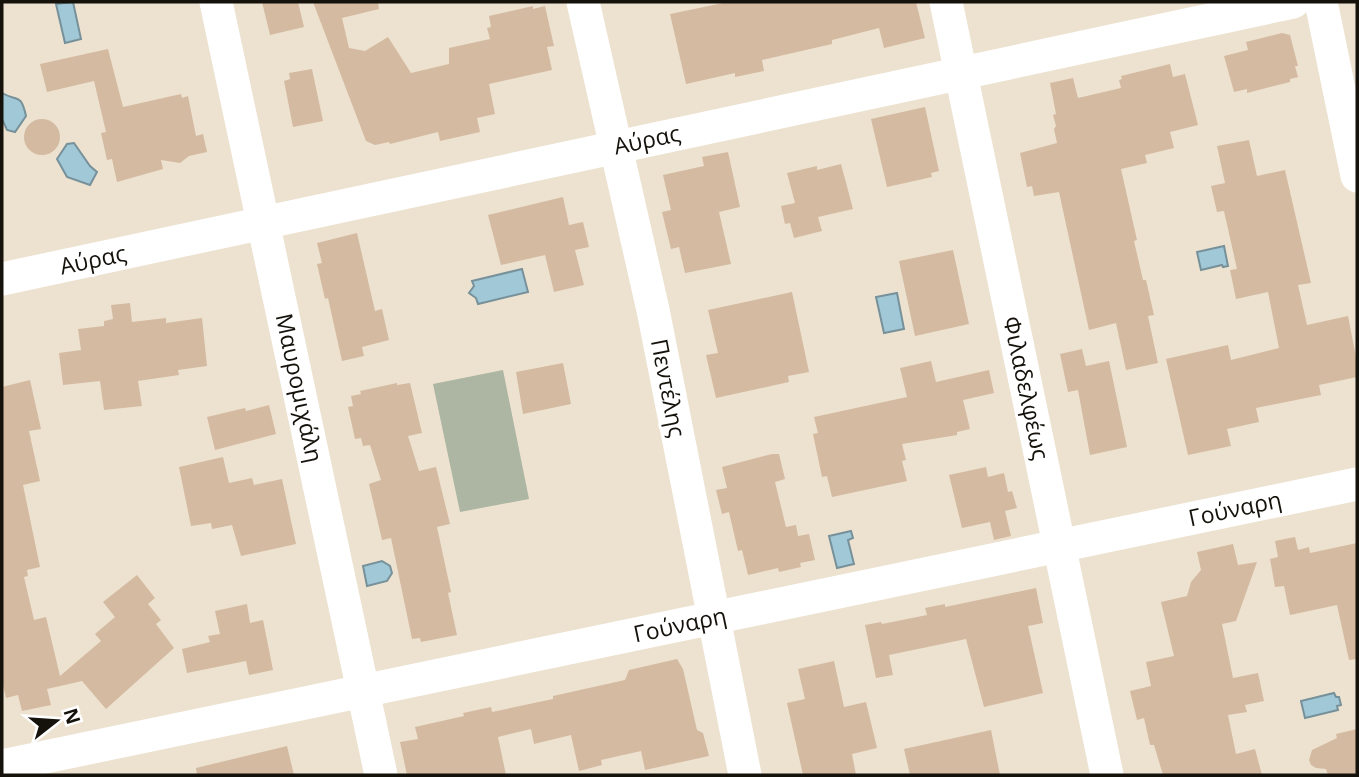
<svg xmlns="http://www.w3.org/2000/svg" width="1359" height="777" viewBox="0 0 1359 777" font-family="'Open Sans',sans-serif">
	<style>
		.green { fill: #adb6a2 }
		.water { fill: #a1c8d7; stroke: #77919a; stroke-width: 2 }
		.building { fill: #d4baa0 }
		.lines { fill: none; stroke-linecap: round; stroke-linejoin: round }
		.minor { stroke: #fff; stroke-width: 33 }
		.labels { text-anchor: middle; stroke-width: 6; stroke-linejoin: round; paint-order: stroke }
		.street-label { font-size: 23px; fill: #15120c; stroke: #fff }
	</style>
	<rect width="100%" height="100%" fill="#ede2d0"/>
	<path class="green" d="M503,370L529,499L460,512L433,384Z"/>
	<path class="water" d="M73,2L81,39L65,43L56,4Z
		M2,93C18,102 21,93 26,116L15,132L7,130L2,119Z
		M74,143L90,166L97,172L90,185L67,177L57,159L67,144Z
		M1224,246L1228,266L1223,267L1222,265L1201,270L1197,252Z
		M522,269L528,292L478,304L476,298L469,293L474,286L472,281Z
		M897,293L904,329L884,333L876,297Z
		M851,531L853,538L848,540L854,564L837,568L829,536Z
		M382,561L390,566L392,573L387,581L367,586L363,566Z
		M1334,693L1336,697H1339L1341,705L1337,706L1338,710L1305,718L1301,701Z"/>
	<path class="building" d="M262,2H298L304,27L270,35Z
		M313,2H378L379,9L342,18L349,48L365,51L388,37L411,73L449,64V48L490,39L487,28L491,27L489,16L533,6V9L545,6L554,46L547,47L552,70L489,84L495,114L477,118L480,132L440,141L438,132L390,144L389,142L375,145L366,141Z
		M728,2H916L925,38L884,48L879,28L832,40V44L762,60L764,71L735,77V73L686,84L670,14Z
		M1282,33L1290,35L1298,66H1295L1298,77L1290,79V82L1247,93V89L1234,92L1224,56L1248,50L1246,42Z
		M108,49L123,107L181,94L182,98L188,96L196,136L203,134L207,152L189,156L180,163L161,160L163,169L117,182L112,159L107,160L101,133L106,132L94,81L47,92L40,64Z
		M1170,64L1173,77L1185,74L1198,125L1170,132L1174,148L1145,155L1147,163L1121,169L1137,240L1134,241L1143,280H1146L1154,315L1148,316L1158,363L1126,370L1116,323L1089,330L1059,192L1034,196L1032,186L1027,187L1020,153L1057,143L1054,129L1056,126L1053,115L1056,114L1050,83L1073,78L1078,98L1121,88L1119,80L1122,79L1121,76Z
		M312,69L323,121L293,127L284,81L290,79L289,73Z
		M925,107L939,171L931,173L932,177L887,187L871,119Z
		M24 137a18 18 0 1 1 36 0a18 18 0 1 1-36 0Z
		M1249,140L1257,176L1285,170L1311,283L1298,285L1307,325L1348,316L1357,362V377L1319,385L1321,395L1256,408L1259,422L1227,429L1231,446L1188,455L1166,359L1228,345L1231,360L1279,348L1268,292L1236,299L1230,270L1237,269L1224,211L1217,212L1211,186L1225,183L1217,146Z
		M728,152L740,207L719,212L731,264L685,273L679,247L671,249L662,212L671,210L663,175L704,166L702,157Z
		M841,164L853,209L818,217L822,231L794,238L790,223L785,224L781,206L795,203L787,173L817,166V170Z
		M563,197L569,225L583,222L589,247L575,250L584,285L554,292L545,255L501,265L488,215Z
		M357,233L375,311L382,309L389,340L362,347L364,356L342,361L328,298L325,299L317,264L322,263L317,243Z
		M953,250L969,324L915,336L899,261Z
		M792,292L809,372L788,376L789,382L716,398L706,355L718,353L708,310Z
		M130,303L132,322L166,318V323L202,318L207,366L178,370L179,375L138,381L142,406L104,410L100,381L63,385L59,353L81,350L78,329L104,326V321L113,319L111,305Z
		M1082,349L1086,366L1109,361L1127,447L1090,455L1078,390L1068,392L1060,354Z
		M931,361L936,382L989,370L994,393L963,400L970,429L957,432V435L902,444L906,460L902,461L907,481L832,497L827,476L822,477L813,434L818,433L814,417L907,397L900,368Z
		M563,363L571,404L523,414L516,372Z
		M30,380L41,429L29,431L40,481L23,485L40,567L27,570L28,576L24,577L34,620L46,617L60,676L101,641L95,634L115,617L103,602L137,575L155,598L148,604L161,620L156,624L174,648L106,709L82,681L47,689L51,705L22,711L18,695L6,698L2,681V387Z
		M397,383V385L410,383L422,433L408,436L419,471L436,467L450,524L437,527L451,592L448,593L457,635L421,642L420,638L412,639L391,538L382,540L369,484L381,480L370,445L363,446L361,438L355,439L348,407L353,406L351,396L361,394L360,391Z
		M269,405L276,434L215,450L207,417L245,408L246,411Z
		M772,454H779L785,479L775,482L786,527L796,525L798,536L809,534L815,560L800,563L801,567L779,572L778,568L748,575L742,550L738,551L729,512L722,514L716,490L727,488L722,467Z
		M223,457L229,483L252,478L254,485L282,479L296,544L241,556L232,525L212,529L211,523L191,526L179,467Z
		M986,467L988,477L1004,473L1008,492L1012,491L1017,508L1005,511L1011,536L994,540L990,522L962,528L949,475Z
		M1295,537L1298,550L1309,547L1310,553L1357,543V659L1349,660L1337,605L1290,615L1284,586L1275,587L1270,559L1278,557L1275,541Z
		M1233,544L1238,565L1257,562L1236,621L1222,624L1233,678L1258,673L1264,701L1245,705L1247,712L1228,715L1236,754L1255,749L1262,775H1163L1154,745H1150L1144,718L1137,720L1130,691L1151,686L1146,662L1174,656L1161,602L1187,596L1191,582L1201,570L1197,552Z
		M1036,588L1043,623L1028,626L1043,693L984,707L966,639L889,655L893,675L876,678L865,625L881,622L882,624L927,615L925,608L945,604V607Z
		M247,604L250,623L263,620L273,670L249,675L246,661L187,673L182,649L210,642L208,636L220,634L215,611Z
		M677,659L683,669L697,730L703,733L709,756L645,770L641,751L601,760L602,765L579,771L571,735L534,744L531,729L498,737L506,775H407L400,742L418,739L415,727L464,716L463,713L491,707L492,712L553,699V696L625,680L629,670Z
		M834,661L844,707L866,702L877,748L852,754L856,775H803L787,703L805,699L798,669Z
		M1357,729V775H1328L1326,769L1316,768L1311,765L1309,760L1312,750L1337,738L1336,734Z
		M991,730L1000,775H910L904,749Z
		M287,746L294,775H197L196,768Z"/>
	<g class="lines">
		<path class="minor" d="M216,2L381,775
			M583,2L653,310L745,775
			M946,2L1107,775
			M1321,2L1357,176
			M2,279L1293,2
			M2,766L1357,484"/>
	</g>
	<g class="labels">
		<g class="street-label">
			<text transform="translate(647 140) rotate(-12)" y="8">Αύρας</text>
			<text transform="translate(93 260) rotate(-12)" y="8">Αύρας</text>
			<text transform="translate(299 388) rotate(78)" y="8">Μαυρομιχάλη</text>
			<text transform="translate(668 388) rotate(79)" y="8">Πεντέλης</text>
			<text transform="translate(1026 388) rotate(78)" y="8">Φιλαδελφέως</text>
			<text transform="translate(1235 509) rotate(-12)" y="8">Γούναρη</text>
			<text transform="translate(680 625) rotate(-12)" y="8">Γούναρη</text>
		</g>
	</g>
	<rect width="1359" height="777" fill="none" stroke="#15120c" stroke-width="7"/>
	<g transform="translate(56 721) rotate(73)" stroke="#ffffff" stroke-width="5" paint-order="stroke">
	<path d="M0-5L12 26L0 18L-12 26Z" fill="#15120c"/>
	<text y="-10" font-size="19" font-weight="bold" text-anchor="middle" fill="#15120c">N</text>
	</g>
</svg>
